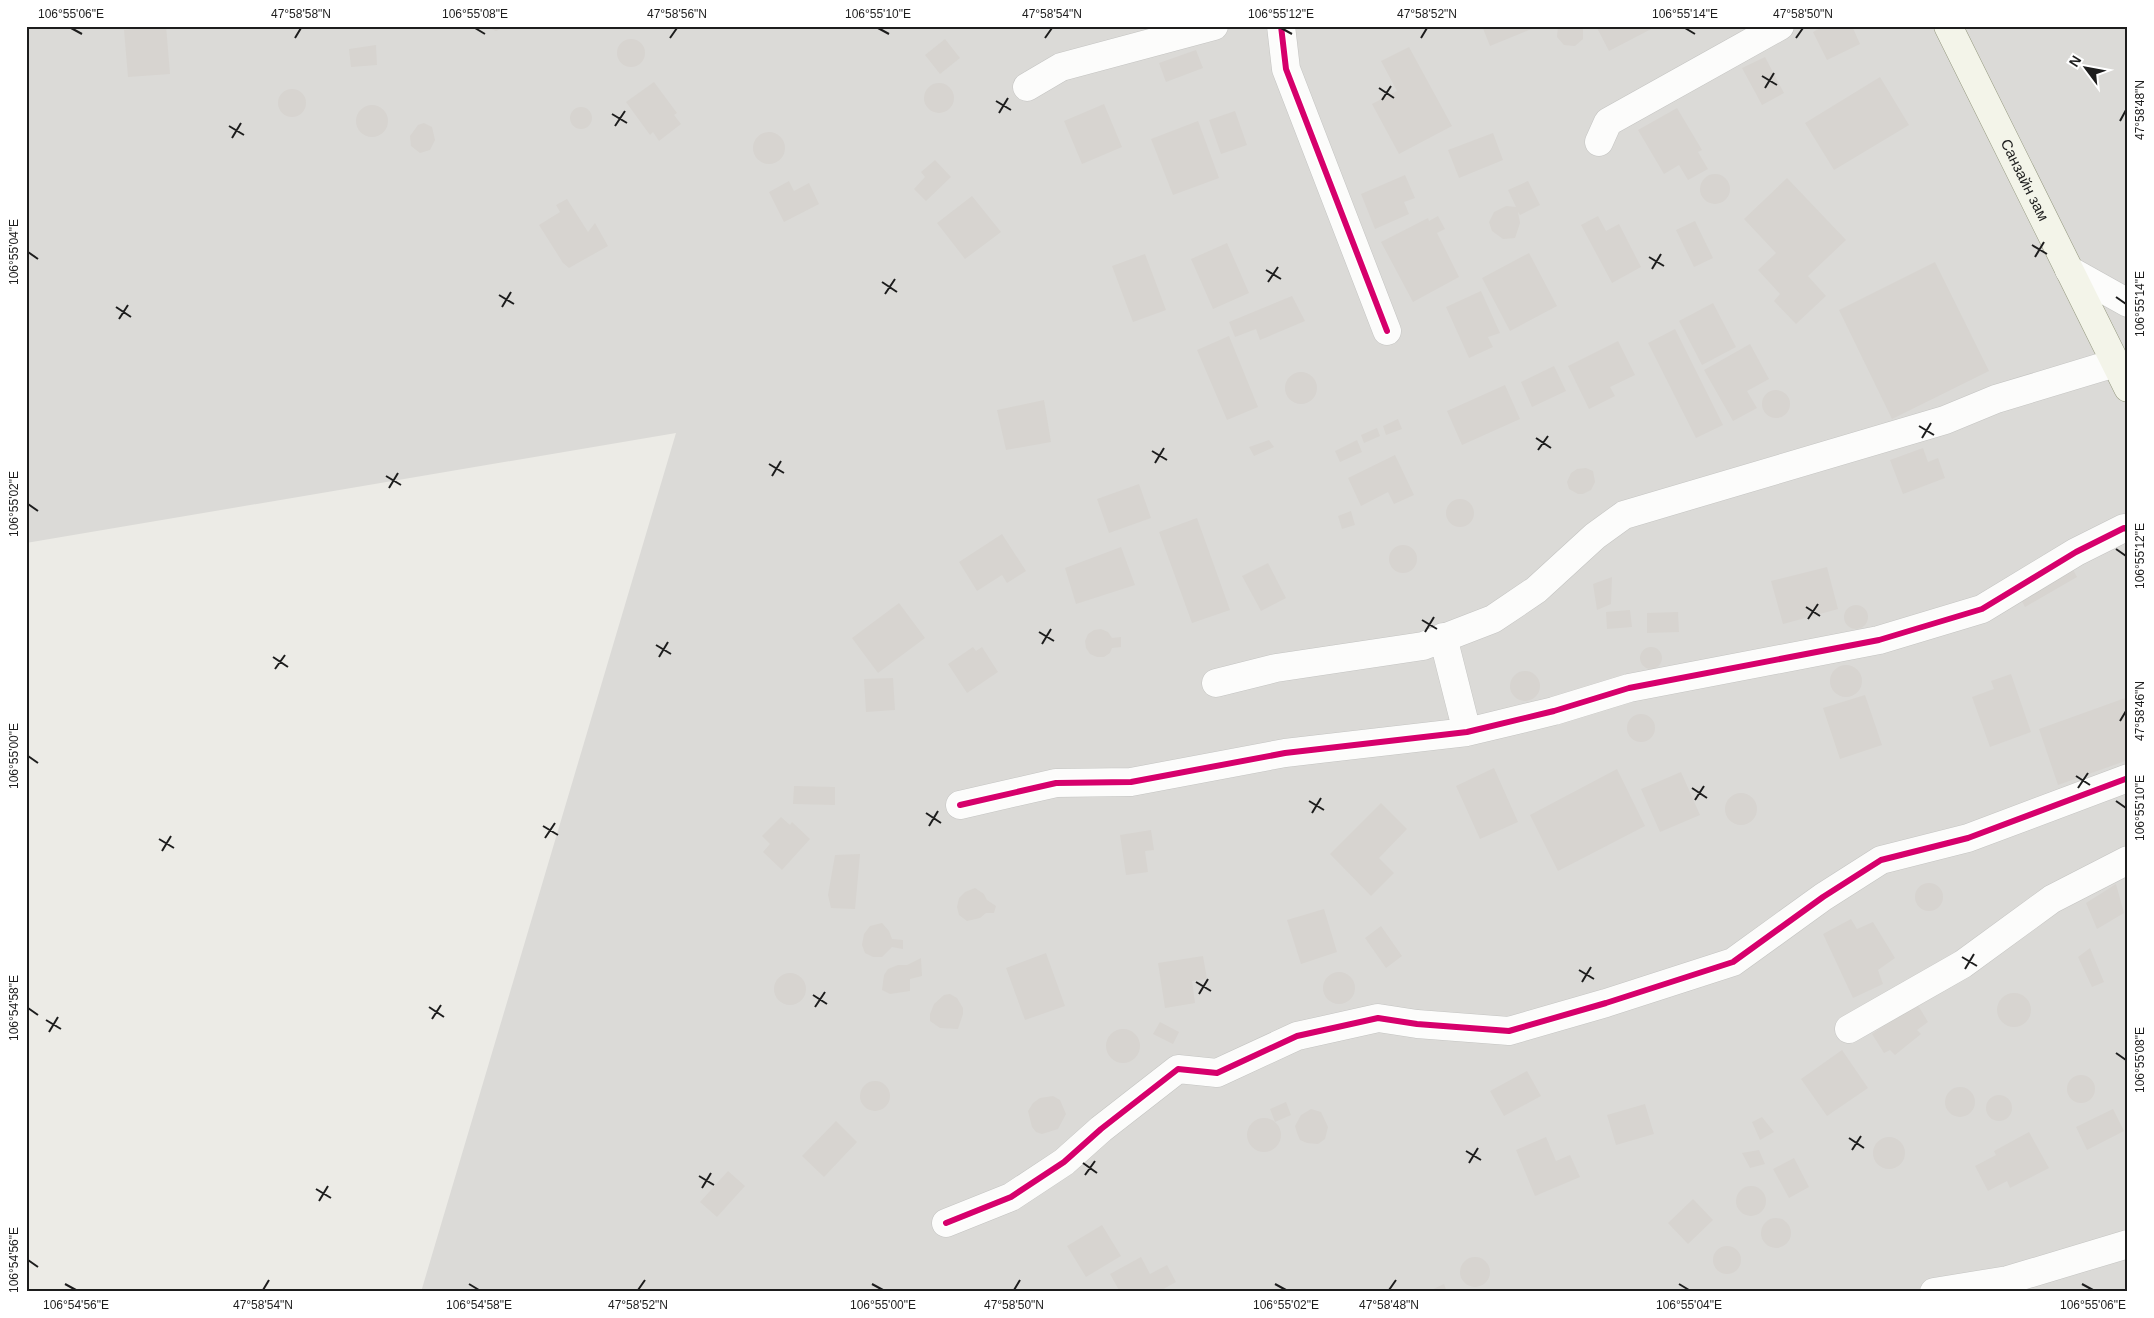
<svg xmlns="http://www.w3.org/2000/svg" width="2154" height="1318" viewBox="0 0 2154 1318" font-family="Arial,sans-serif">
	<style>
		.residential { fill: #dbdad7 }
		.building { fill: #d7d4d0 }
		.lines { fill: none; stroke-linecap: round; stroke-linejoin: round }
		.minor-casing { stroke: #c4c4c2; stroke-width: 29 }
		.secondary-casing { stroke: #93977d; stroke-width: 29 }
		.minor { stroke: #fcfcfb; stroke-width: 28 }
		.secondary { stroke: #f3f4e9; stroke-width: 28 }
		.cycleway-casing { stroke: #fff; stroke-width: 9 }
		.cycleway { stroke: #d6006c; stroke-width: 6 }
		.ticks { fill: none; stroke: #1d1d1d; stroke-width: 2 }
		.labels { text-anchor: middle; stroke-width: 4.5; stroke-linejoin: round; paint-order: stroke }
		.street-label { font-size: 15px; fill: #1d1d1d; stroke: #fff }
		.neatline { fill: none; stroke: #1d1d1d; stroke-width: 2 }
		.ticks-label { font-size: 12px; text-anchor: middle; fill: #1d1d1d }
	</style>
	<rect width="100%" height="100%" fill="#ecebe6"/>
	<path class="residential" d="M26,26H2128V1292H421L676,433L26,543Z"/>
	<path class="building" d="M166,26L170,74L128,77L124,30Z
		M485,26H507L496,31Z
		M1482,26H1539L1490,46Z
		M1558,26H1583V39L1575,46L1564,45L1557,37Z
		M1596,26H1657L1609,51Z
		M1824,26H1852L1860,44L1827,60L1813,32Z
		M617 53a14 14 0 1 1 28 0a14 14 0 1 1-28 0Z
		M945,39L960,58L940,74L925,55Z
		M376,45L377,65L351,67L349,49Z
		M1409,47L1452,126L1399,154L1372,104L1397,91L1381,61Z
		M1196,50L1203,68L1166,82L1159,63Z
		M1765,57L1784,93L1762,105L1742,68Z
		M1880,77L1909,125L1834,170L1805,123Z
		M654,82L677,113L674,115L681,124L659,141L653,132L650,135L626,102Z
		M924 98a15 15 0 1 1 30 0a15 15 0 1 1-30 0Z
		M278 103a14 14 0 1 1 28 0a14 14 0 1 1-28 0Z
		M1104,104L1122,147L1082,164L1064,121Z
		M356 121a16 16 0 1 1 32 0a16 16 0 1 1-32 0Z
		M570 118a11 11 0 1 1 22 0a11 11 0 1 1-22 0Z
		M1677,108L1702,150L1698,152L1708,169L1688,180L1679,165L1664,174L1638,130Z
		M1235,111L1247,145L1221,154L1209,120Z
		M1198,121L1219,178L1173,195L1151,139Z
		M424,123L432,127L435,140L430,150L420,153L411,146L410,136L418,125Z
		M753 148a16 16 0 1 1 32 0a16 16 0 1 1-32 0Z
		M1493,133L1503,160L1459,178L1448,150Z
		M935,160L951,177L926,201L914,189L925,177L921,172Z
		M1700 189a15 15 0 1 1 30 0a15 15 0 1 1-30 0Z
		M1405,175L1415,198L1404,202L1409,214L1375,229L1361,194Z
		M1787,178L1846,240L1808,276L1826,296L1796,324L1774,301L1780,294L1758,270L1776,253L1744,219Z
		M789,181L794,191L809,183L819,204L784,222L769,192Z
		M1528,181L1540,205L1520,215L1518,212L1520,223L1515,238L1503,239L1492,231L1489,222L1494,212L1506,206L1516,207L1508,190Z
		M972,196L1001,232L965,259L937,223Z
		M567,199L588,232L595,223L608,246L569,268L563,263L539,225L560,212L556,205Z
		M1438,216L1445,229L1437,233L1459,277L1413,302L1381,242L1428,218L1429,221Z
		M1598,216L1606,231L1619,224L1641,267L1612,283L1581,225Z
		M1695,221L1713,258L1694,267L1676,230Z
		M1227,243L1249,293L1213,309L1191,259Z
		M1529,253L1557,306L1510,331L1482,278Z
		M1145,254L1166,310L1133,322L1112,266Z
		M1935,262L1989,371L1892,419L1839,310Z
		M1481,291L1500,333L1488,337L1493,347L1469,358L1446,307Z
		M1292,296L1305,321L1260,340L1256,329L1235,337L1229,322Z
		M1713,303L1736,347L1702,365L1679,321Z
		M1675,329L1723,425L1696,438L1648,343Z
		M1229,336L1258,407L1227,420L1197,350Z
		M1618,341L1635,375L1610,387L1615,396L1589,409L1568,366Z
		M1750,344L1769,379L1747,391L1757,408L1733,421L1704,370Z
		M1554,366L1566,391L1532,407L1521,382Z
		M1285 388a16 16 0 1 1 32 0a16 16 0 1 1-32 0Z
		M1505,385L1520,419L1462,445L1447,411Z
		M1762 404a14 14 0 1 1 28 0a14 14 0 1 1-28 0Z
		M1044,400L1051,442L1006,450L997,410Z
		M1398,419L1402,429L1386,435L1383,426Z
		M1377,428L1380,436L1364,443L1361,435Z
		M1269,440L1274,447L1254,456L1249,447Z
		M1357,440L1362,452L1340,462L1335,451Z
		M1923,448L1928,462L1938,458L1945,478L1903,494L1890,460Z
		M1395,455L1414,495L1394,504L1388,492L1361,506L1348,478Z
		M1586,468L1593,471L1595,482L1591,490L1583,494H1578L1569,489L1567,482L1571,473L1577,469Z
		M1139,484L1151,518L1109,533L1097,499Z
		M1446 513a14 14 0 1 1 28 0a14 14 0 1 1-28 0Z
		M1351,511L1355,525L1342,529L1338,516Z
		M1197,518L1230,610L1192,623L1159,532Z
		M1002,534L1026,571L1007,583L1002,575L977,591L959,562Z
		M1389 559a14 14 0 1 1 28 0a14 14 0 1 1-28 0Z
		M1121,547L1135,585L1076,604L1065,568Z
		M1268,563L1286,598L1261,611L1242,576Z
		M2070,564L2077,577L2025,607L2018,594Z
		M1827,567L1838,609L1783,624L1771,581Z
		M1612,577L1611,604L1597,610L1593,584Z
		M899,603L925,638L878,673L852,638Z
		M1844 617a12 12 0 1 1 24 0a12 12 0 1 1-24 0Z
		M1630,610L1632,627L1607,629L1606,612Z
		M1678,612L1679,632L1647,633V613Z
		M1101,629L1108,632L1112,638L1121,637V647L1112,648L1110,653L1104,657H1097L1090,654L1086,648L1085,641L1088,634L1094,630Z
		M1640 658a11 11 0 1 1 22 0a11 11 0 1 1-22 0Z
		M973,647L976,651L982,647L998,672L967,693L948,664Z
		M1830 681a16 16 0 1 1 32 0a16 16 0 1 1-32 0Z
		M1510 686a15 15 0 1 1 30 0a15 15 0 1 1-30 0Z
		M2011,674L2031,732L1990,747L1972,697L1994,689L1991,681Z
		M893,678L895,710L866,712L864,679Z
		M1865,695L1882,745L1840,759L1823,708Z
		M2128,697V760L2058,785L2039,729Z
		M1627 728a14 14 0 1 1 28 0a14 14 0 1 1-28 0Z
		M1494,768L1518,822L1480,839L1456,786Z
		M1617,769L1645,826L1558,871L1530,815Z
		M1681,772L1700,815L1660,832L1641,789Z
		M794,786L835,787V805L793,804Z
		M1725 809a16 16 0 1 1 32 0a16 16 0 1 1-32 0Z
		M1381,803L1407,829L1379,858L1394,873L1371,896L1330,854Z
		M781,817L790,825L792,822L810,839L782,870L763,852L770,844L762,836Z
		M1151,830L1154,850L1145,851L1148,872L1126,875L1120,835Z
		M860,854L855,909L831,908L828,895L835,855Z
		M1915 897a14 14 0 1 1 28 0a14 14 0 1 1-28 0Z
		M2116,884L2124,913L2097,929L2086,903Z
		M975,888L984,894L987,900L996,906L994,913H986L980,918L967,921L959,915L957,907L959,898L965,892Z
		M1324,909L1337,952L1301,964L1287,920Z
		M1851,919L1857,929L1873,922L1895,958L1878,970L1883,984L1853,998L1823,934Z
		M882,923L889,931L892,939L903,940V949L892,947L882,957H873L865,953L862,945L864,934L870,926Z
		M1381,926L1402,956L1386,968L1365,938Z
		M2090,948L2104,982L2092,987L2078,957Z
		M1046,953L1065,1006L1025,1020L1006,968Z
		M1203,956L1207,979L1192,981L1195,1003L1165,1008L1158,963Z
		M921,958L922,976L910,979V991L890,994L882,990L884,975L888,969L898,965H907Z
		M1323 988a16 16 0 1 1 32 0a16 16 0 1 1-32 0Z
		M774 989a16 16 0 1 1 32 0a16 16 0 1 1-32 0Z
		M1997 1010a17 17 0 1 1 34 0a17 17 0 1 1-34 0Z
		M950,994L957,998L963,1008V1014L958,1029L940,1028L930,1021V1014L934,1004L944,995Z
		M1916,1002L1928,1022L1917,1030L1921,1034L1895,1055L1890,1050L1884,1053L1872,1034Z
		M1160,1022L1179,1032L1173,1044L1153,1034Z
		M1106 1046a17 17 0 1 1 34 0a17 17 0 1 1-34 0Z
		M1842,1050L1868,1088L1827,1116L1801,1079Z
		M1527,1071L1541,1096L1504,1116L1490,1091Z
		M2067 1089a14 14 0 1 1 28 0a14 14 0 1 1-28 0Z
		M860 1096a15 15 0 1 1 30 0a15 15 0 1 1-30 0Z
		M1945 1102a15 15 0 1 1 30 0a15 15 0 1 1-30 0Z
		M1986 1108a13 13 0 1 1 26 0a13 13 0 1 1-26 0Z
		M1053,1096L1060,1100L1066,1114L1058,1129L1042,1134L1036,1132L1032,1127L1028,1111L1033,1103L1040,1098Z
		M1286,1102L1291,1115L1275,1122L1270,1109Z
		M1645,1104L1654,1134L1616,1145L1607,1115Z
		M1311,1109L1321,1112L1328,1127L1325,1139L1318,1144L1307,1143L1300,1140L1297,1133L1295,1126L1301,1115Z
		M2113,1109L2124,1131L2087,1150L2076,1127Z
		M1762,1117L1774,1132L1760,1140L1752,1122Z
		M1247 1135a17 17 0 1 1 34 0a17 17 0 1 1-34 0Z
		M836,1121L857,1142L824,1177L802,1156Z
		M2029,1132L2049,1168L2010,1188L2007,1181L1988,1191L1975,1166L1996,1155L1994,1151Z
		M1873 1153a16 16 0 1 1 32 0a16 16 0 1 1-32 0Z
		M1546,1137L1556,1161L1570,1155L1580,1177L1535,1196L1516,1150Z
		M1759,1150L1765,1164L1750,1168L1742,1153Z
		M1794,1158L1809,1187L1789,1198L1773,1169Z
		M728,1171L745,1186L717,1217L700,1202Z
		M1736 1201a15 15 0 1 1 30 0a15 15 0 1 1-30 0Z
		M1693,1199L1713,1220L1688,1244L1668,1223Z
		M1761 1233a15 15 0 1 1 30 0a15 15 0 1 1-30 0Z
		M1102,1225L1121,1256L1086,1277L1067,1246Z
		M1713 1260a14 14 0 1 1 28 0a14 14 0 1 1-28 0Z
		M1460 1272a15 15 0 1 1 30 0a15 15 0 1 1-30 0Z
		M1141,1257L1150,1274L1167,1265L1176,1282L1158,1292H1120L1110,1274Z
		M1444,1284L1447,1292H1427Z"/>
	<g class="lines">
		<g class="minor-casing">
			<path id="minor" d="M1281,26L1286,69L1387,331
				M1027,87L1061,67L1214,26
				M1599,142L1608,122L1780,26
				M2069,270L2128,303
				M1443,637L1467,732
				M1216,683L1276,668L1423,646L1493,619L1536,590L1595,536L1624,515L1945,420L1996,399L2115,363
				M960,805L1056,783L1131,782L1285,753L1467,732L1554,711L1629,688L1879,640L1982,609L2076,552L2124,528L2128,529
				M1849,1029L1963,964L2052,899L2128,860
				M946,1223L1011,1197L1064,1162L1101,1129L1178,1069L1217,1073L1297,1036L1378,1018L1417,1024L1509,1031L1606,1003L1733,962L1823,897L1881,860L1968,838L2128,778
				M1934,1292L2008,1280L2128,1244"/>
		</g>
		<g class="secondary-casing">
			<g id="secondary">
				<path id="s1" d="M1948,26L2128,388"/>
			</g>
		</g>
		<use href="#minor" class="minor"/>
		<use href="#secondary" class="secondary"/>
		<g class="cycleway-casing">
			<path id="cycleway" d="M1281,26L1286,69L1387,331
				M960,805L1056,783L1131,782L1285,753L1467,732L1554,711L1629,688L1879,640L1982,609L2076,552L2124,528L2128,529
				M946,1223L1011,1197L1064,1162L1101,1129L1178,1069L1217,1073L1297,1036L1378,1018L1417,1024L1509,1031L1606,1003L1733,962L1823,897L1881,860L1968,838L2128,778"/>
		</g>
		<use href="#cycleway" class="cycleway"/>
	</g>
	<path class="ticks" d="M71,28L82,34M475,28L485,34M878,28L889,34M1281,28L1292,34M1685,28L1695,34M295,38L301,28M670,38L677,28M1045,38L1052,28M1421,38L1427,28M1796,38L1803,28M1762,76L1777,85M1379,88L1394,98M1765,88L1774,73M1382,100L1391,86M996,101L1011,110M999,113L1008,98M612,114L627,123M2120,121L2126,110M229,126L244,135M615,126L625,111M232,138L241,123M2032,245L2047,254M28,252L38,259M1649,257L1664,266M2035,257L2044,242M1652,269L1661,254M1266,270L1281,279M882,282L897,292M1268,282L1278,267M885,294L895,279M499,295L514,304M2116,297L2126,304M116,307L131,317M502,307L511,292M119,319L128,305M1919,426L1934,435M1536,438L1551,448M1922,438L1931,423M1538,450L1548,436M1152,451L1167,460M1155,463L1164,448M769,464L784,473M386,476L401,485M772,476L781,461M389,488L398,473M28,504L38,511M2116,549L2126,556M1806,607L1820,616M1808,619L1818,604M1422,620L1437,629M1039,632L1054,641M1425,632L1434,617M1042,644L1051,629M656,645L671,654M273,657L288,667M659,657L668,642M275,669L285,655M2120,721L2126,711M28,756L38,763M2076,776L2090,785M1692,788L1707,798M2078,788L2088,773M1695,800L1704,786M1309,801L1324,810M2116,801L2126,808M926,813L941,823M1312,813L1321,798M543,826L558,835M929,826L938,811M545,838L555,823M159,839L174,848M162,851L171,836M1962,957L1977,966M1965,969L1974,954M1579,970L1594,979M1196,982L1211,991M1582,982L1591,967M1199,994L1208,979M813,995L827,1004M429,1007L444,1017M815,1007L825,992M28,1008L38,1015M432,1019L441,1005M46,1020L61,1029M49,1032L58,1017M2116,1053L2126,1060M1849,1138L1864,1148M1852,1150L1861,1136M1466,1151L1481,1160M1083,1163L1097,1173M1469,1163L1478,1148M1085,1175L1095,1161M699,1176L714,1185M702,1188L711,1173M316,1189L331,1198M319,1201L328,1186M28,1260L38,1267M65,1284L76,1290M469,1284L479,1290M872,1284L883,1290M1275,1284L1286,1290M1679,1284L1689,1290M2082,1284L2093,1290M263,1290L269,1280M638,1290L645,1280M1014,1290L1020,1280M1389,1290L1396,1280"/>
	<g class="labels">
		<g class="street-label">
			<text dy="5" stroke="none"><textPath href="#s1" startOffset="172">Санзайн зам</textPath></text>
		</g>
	</g>
	<rect width="2154" height="1318" fill="none" stroke="#ffffff" stroke-width="55"/>
	<g transform="translate(2086 68) rotate(302)" stroke="#ffffff" stroke-width="4" paint-order="stroke">
	<path d="M0-4L9 19L0 12L-9 19Z" fill="#1d1d1d"/>
	<text y="-8" font-size="14" font-weight="bold" text-anchor="middle" fill="#1d1d1d">N</text>
	</g>
	<rect x="28" y="28" width="2098" height="1262" class="neatline"/>
	<g class="ticks-label">
		<text x="71" y="18">106°55'06"E</text>
		<text x="301" y="18">47°58'58"N</text>
		<text x="475" y="18">106°55'08"E</text>
		<text x="677" y="18">47°58'56"N</text>
		<text x="878" y="18">106°55'10"E</text>
		<text x="1052" y="18">47°58'54"N</text>
		<text x="1281" y="18">106°55'12"E</text>
		<text x="1427" y="18">47°58'52"N</text>
		<text x="1685" y="18">106°55'14"E</text>
		<text x="1803" y="18">47°58'50"N</text>
		<text transform="translate(2140 110) rotate(-90)" y="4">47°58'48"N</text>
		<text transform="translate(14 252) rotate(-90)" y="4">106°55'04"E</text>
		<text transform="translate(2140 304) rotate(-90)" y="4">106°55'14"E</text>
		<text transform="translate(14 504) rotate(-90)" y="4">106°55'02"E</text>
		<text transform="translate(2140 556) rotate(-90)" y="4">106°55'12"E</text>
		<text transform="translate(2140 711) rotate(-90)" y="4">47°58'46"N</text>
		<text transform="translate(14 756) rotate(-90)" y="4">106°55'00"E</text>
		<text transform="translate(2140 808) rotate(-90)" y="4">106°55'10"E</text>
		<text transform="translate(14 1008) rotate(-90)" y="4">106°54'58"E</text>
		<text transform="translate(2140 1060) rotate(-90)" y="4">106°55'08"E</text>
		<text transform="translate(14 1260) rotate(-90)" y="4">106°54'56"E</text>
		<text x="76" y="1309">106°54'56"E</text>
		<text x="263" y="1309">47°58'54"N</text>
		<text x="479" y="1309">106°54'58"E</text>
		<text x="638" y="1309">47°58'52"N</text>
		<text x="883" y="1309">106°55'00"E</text>
		<text x="1014" y="1309">47°58'50"N</text>
		<text x="1286" y="1309">106°55'02"E</text>
		<text x="1389" y="1309">47°58'48"N</text>
		<text x="1689" y="1309">106°55'04"E</text>
		<text x="2093" y="1309">106°55'06"E</text>
	</g>
</svg>
